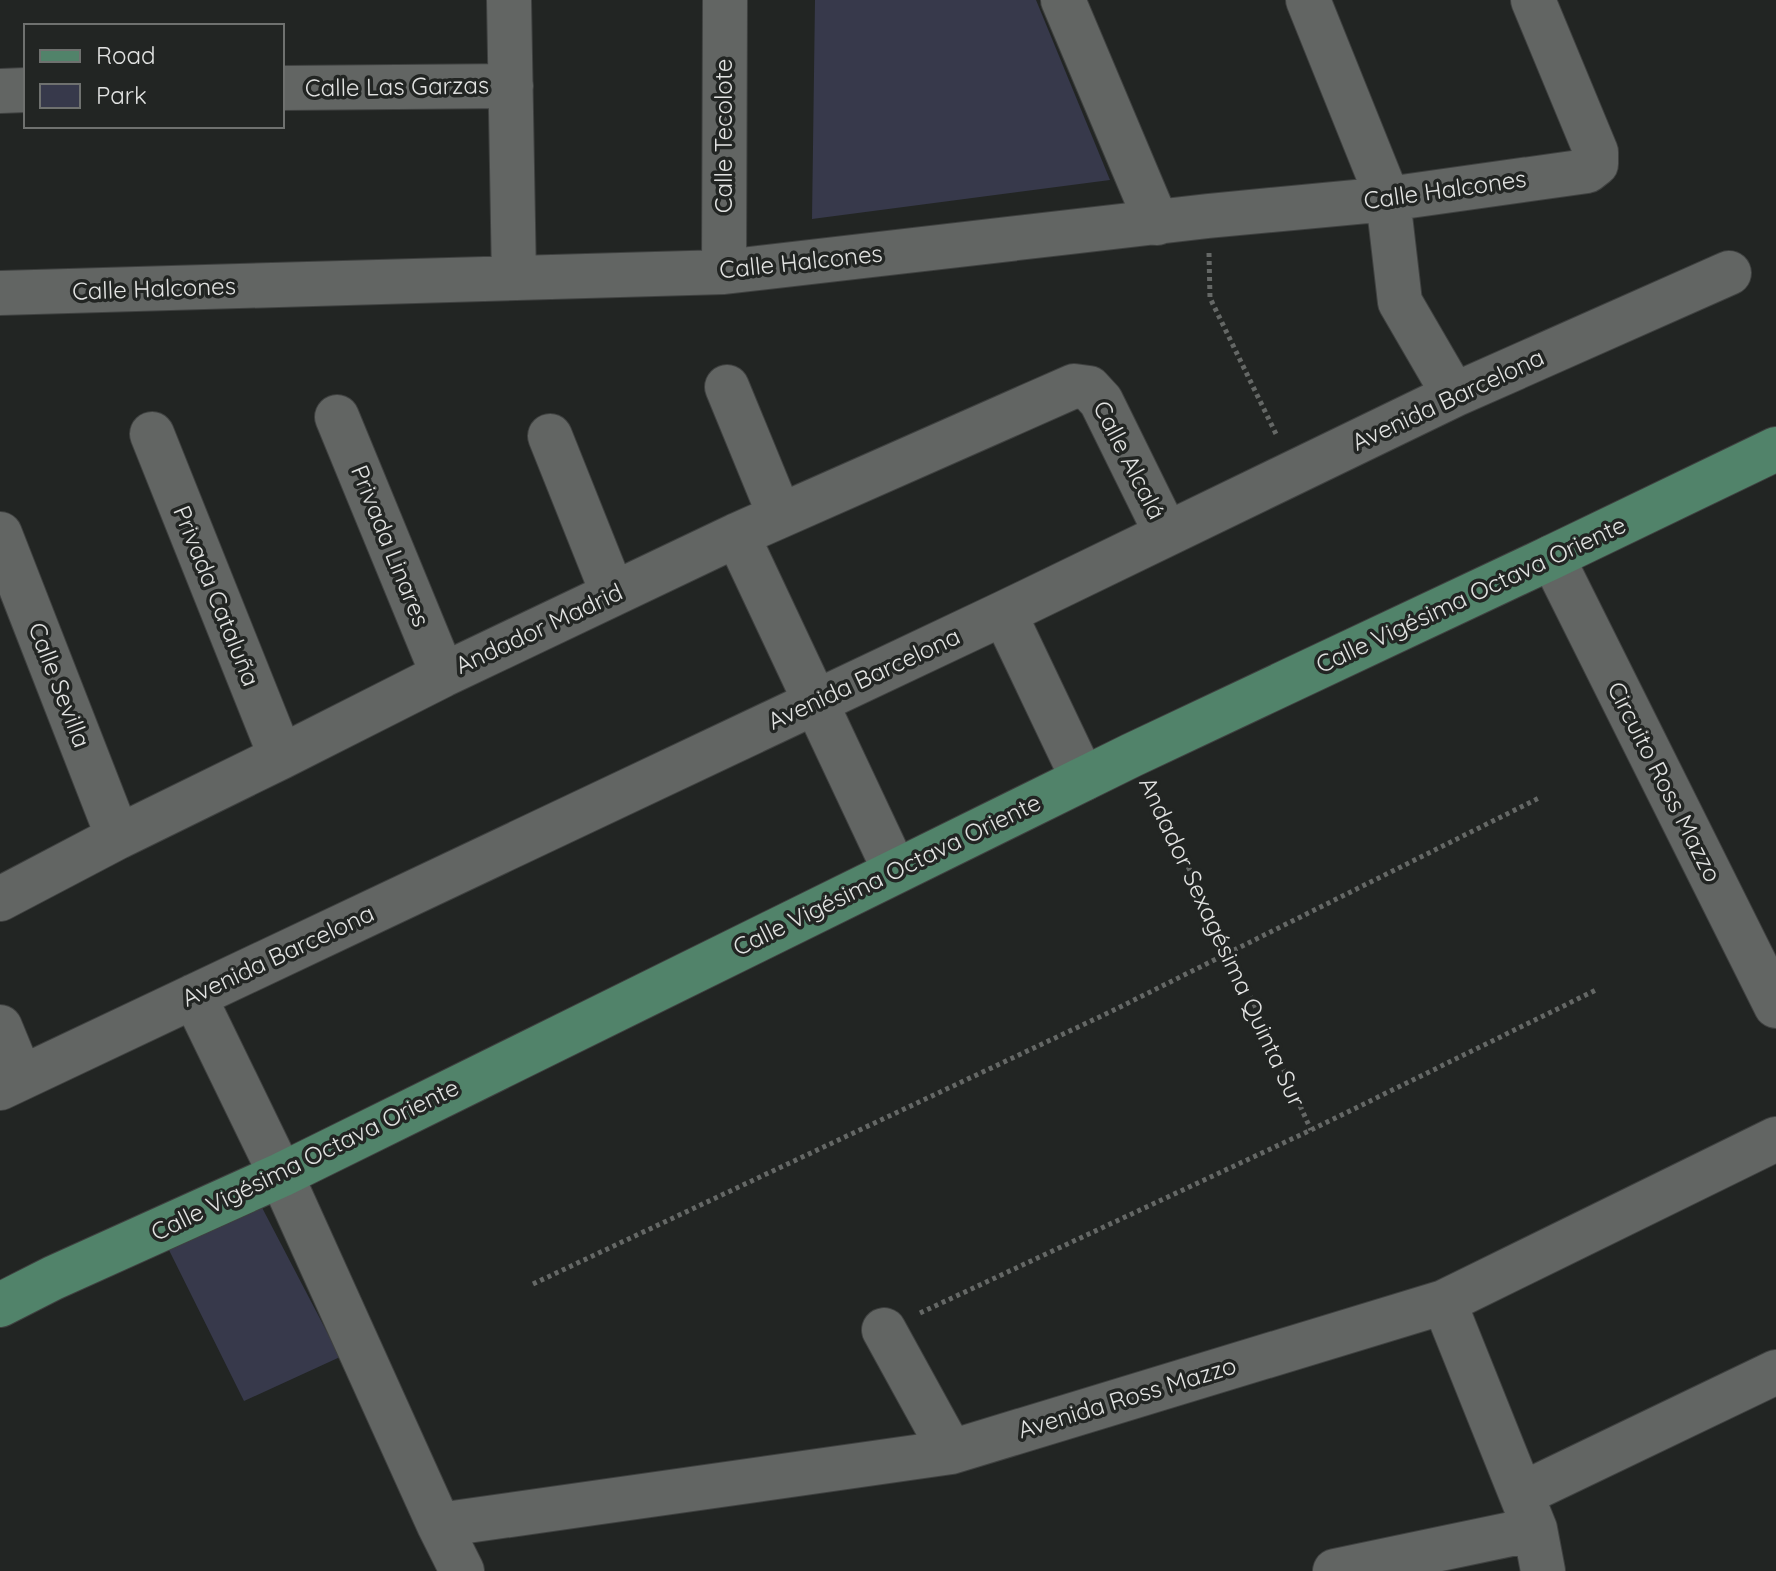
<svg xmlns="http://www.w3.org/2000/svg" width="1776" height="1571" viewBox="0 0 1776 1571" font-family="Quicksand,sans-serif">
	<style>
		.green { fill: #37394b }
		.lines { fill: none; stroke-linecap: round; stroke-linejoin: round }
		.minor-casing { stroke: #3f4140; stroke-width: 46 }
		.major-casing { stroke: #3f4140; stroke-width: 46 }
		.path { stroke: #656866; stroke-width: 5; stroke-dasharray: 4 4; stroke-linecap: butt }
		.minor { stroke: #626563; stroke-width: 44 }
		.major { stroke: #51836a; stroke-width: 44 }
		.labels { text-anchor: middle; stroke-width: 7; stroke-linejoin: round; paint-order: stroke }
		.street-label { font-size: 24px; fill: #e2e3e2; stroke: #222523 }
	</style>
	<rect width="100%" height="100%" fill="#222523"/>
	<path class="green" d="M815,0H1036L1110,180L812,219Z
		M257,1198L340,1357L244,1401L164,1240Z"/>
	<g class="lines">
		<g class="minor-casing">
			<path id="minor" d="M509,0L514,278
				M1063,0L1157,223
				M1308,0L1388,199L1400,302L1454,395
				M282,88L511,86
				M0,91L26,90
				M724,272L725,0
				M0,293L724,272L1208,216L1388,199L1587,171L1596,164V152L1533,0
				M727,387L780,516
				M337,417L443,675
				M152,434L281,757
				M550,436L613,594
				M0,534L118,837
				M737,535L895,871
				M1552,557L1776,1006
				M1004,613L1083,779
				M0,899L118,837L281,757L443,675L737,535L1074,386L1089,388L1101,401L1166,533
				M194,996L281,1175L439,1525L462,1571
				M0,1027L21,1078
				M0,1088L1004,613L1454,395L1729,273
				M1444,1302L1535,1529L1543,1571
				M884,1330L951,1452
				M1522,1494L1776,1372
				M439,1525L951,1452L1444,1302L1776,1139
				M1335,1571L1535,1529"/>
		</g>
		<g class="major-casing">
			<path id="major" d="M0,1305L53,1278L281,1175L1132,755L1552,557L1776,449"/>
		</g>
		<path class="path" d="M1209,253L1210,298L1277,436
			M1149,788L1230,951L1311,1130
			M533,1284L1110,1012L1539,798
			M920,1313L1311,1130L1598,989"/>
		<use href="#minor" class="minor"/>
		<use href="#major" class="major"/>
	</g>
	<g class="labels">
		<g class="street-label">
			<text transform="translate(397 87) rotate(-1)" y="8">Calle Las Garzas</text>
			<text transform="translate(724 136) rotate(-90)" y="8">Calle Tecolote</text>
			<text transform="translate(1445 190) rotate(-8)" y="8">Calle Halcones</text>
			<text transform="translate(801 262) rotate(-6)" y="8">Calle Halcones</text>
			<text transform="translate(154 289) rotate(-2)" y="8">Calle Halcones</text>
			<text transform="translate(1448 400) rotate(-25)" y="8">Avenida Barcelona</text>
			<text transform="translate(1129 460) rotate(63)" y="8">Calle Alcalá</text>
			<text transform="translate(390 546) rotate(68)" y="8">Privada Linares</text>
			<text transform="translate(1471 595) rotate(-25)" y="8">Calle Vigésima Octava Oriente</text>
			<text transform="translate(216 596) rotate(68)" y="8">Privada Cataluña</text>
			<text transform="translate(539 629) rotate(-25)" y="8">Andador Madrid</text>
			<text transform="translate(864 679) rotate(-25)" y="8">Avenida Barcelona</text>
			<text transform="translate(59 685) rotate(69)" y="8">Calle Sevilla</text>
			<text transform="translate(1664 782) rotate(63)" y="8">Circuito Ross Mazzo</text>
			<text transform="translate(887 875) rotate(-26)" y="8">Calle Vigésima Octava Oriente</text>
			<text transform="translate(1222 942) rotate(65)" y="8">Andador Sexagésima Quinta Sur</text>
			<text transform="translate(278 956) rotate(-25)" y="8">Avenida Barcelona</text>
			<text transform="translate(305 1160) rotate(-26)" y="8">Calle Vigésima Octava Oriente</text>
			<text transform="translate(1127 1398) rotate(-17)" y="8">Avenida Ross Mazzo</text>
		</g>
	</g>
	<rect x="24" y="24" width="260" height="104" fill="#222523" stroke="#6f716f" stroke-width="2"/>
	<rect x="40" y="50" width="40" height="12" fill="#51836a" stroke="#6f716f" stroke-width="2"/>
	<text x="96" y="64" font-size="24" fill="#e2e3e2">Road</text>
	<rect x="40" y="84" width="40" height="24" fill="#37394b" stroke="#6f716f" stroke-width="2"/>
	<text x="96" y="104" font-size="24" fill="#e2e3e2">Park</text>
</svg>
